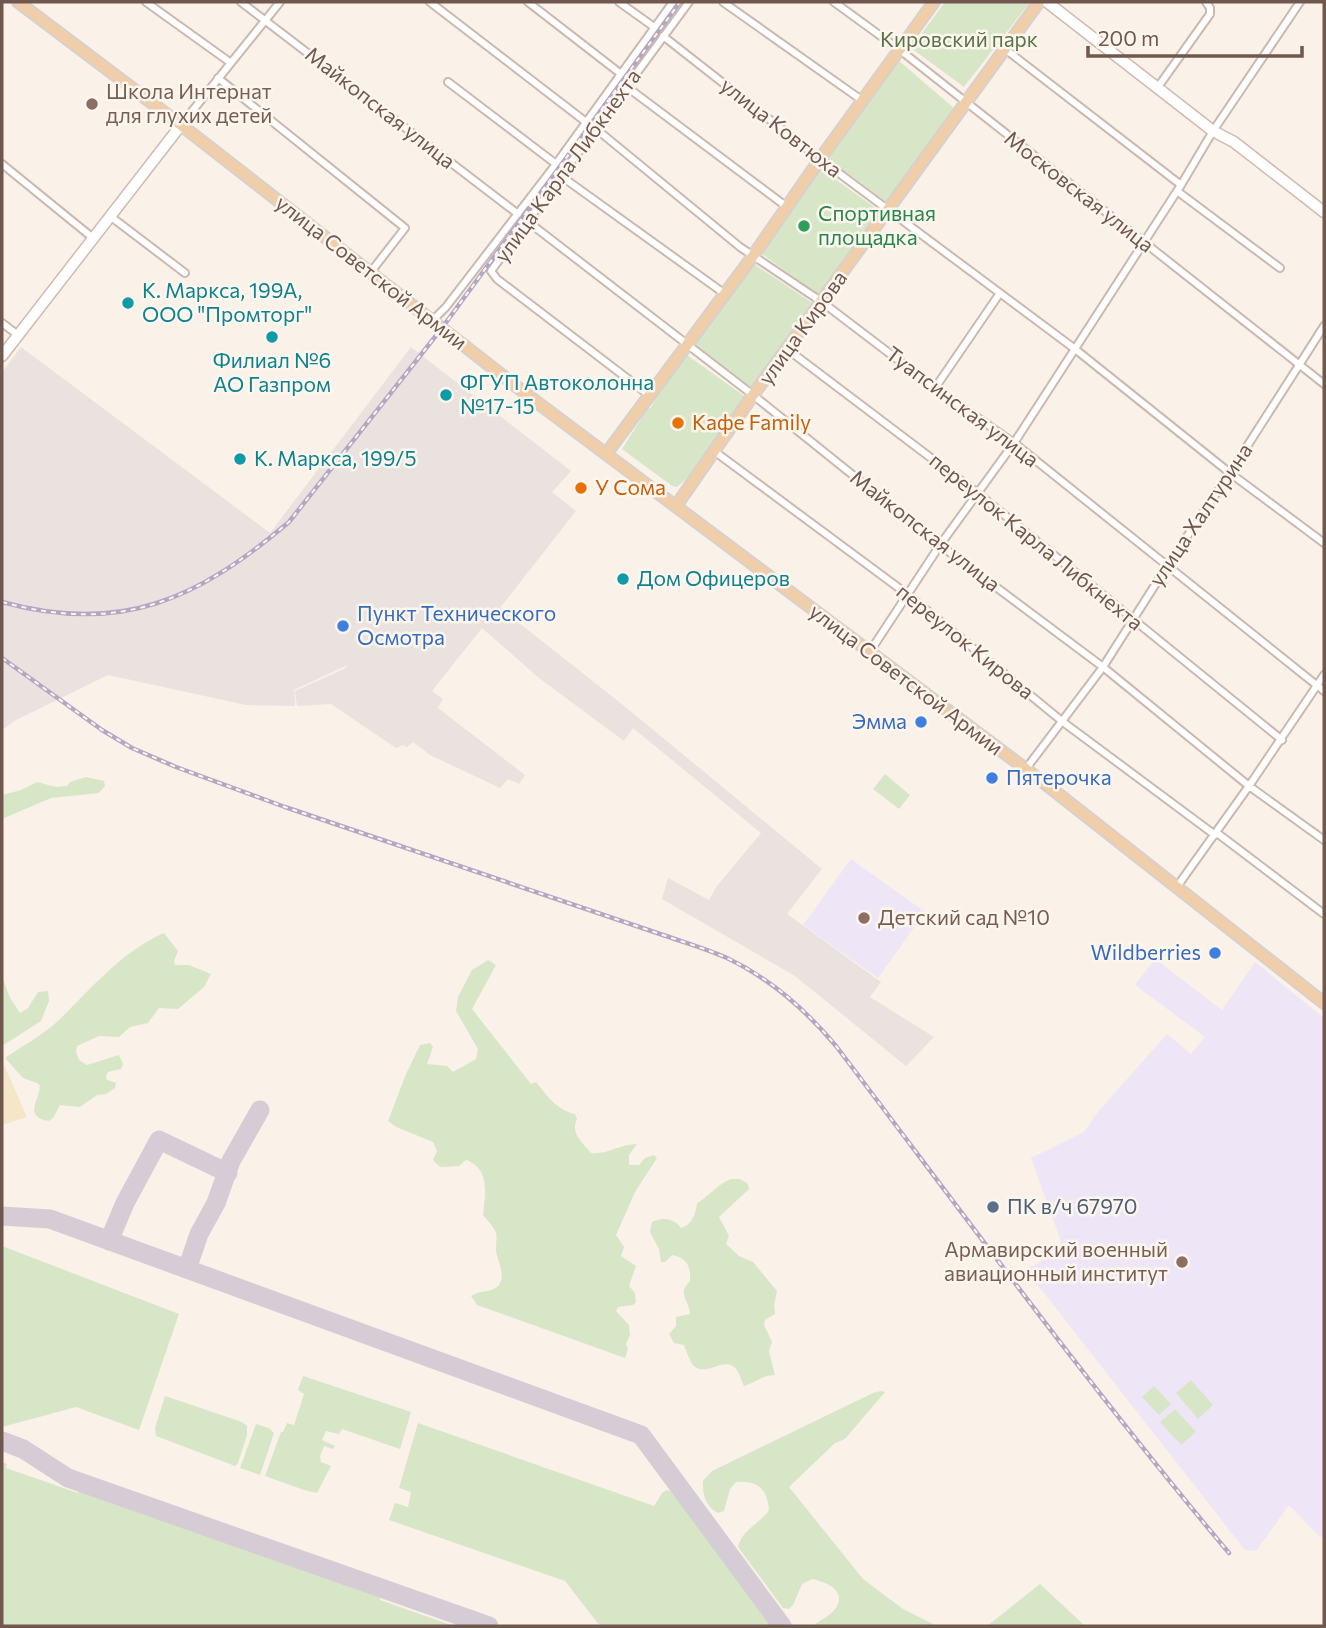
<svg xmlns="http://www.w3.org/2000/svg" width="1326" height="1628" viewBox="0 0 1326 1628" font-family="Commissioner,sans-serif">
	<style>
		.industrial { fill: #e9e2de }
		.education { fill: #eee5f6 }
		.green { fill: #d8e6c8 }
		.sand { fill: #f5e6c7 }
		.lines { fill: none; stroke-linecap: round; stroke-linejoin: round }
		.taxiway { stroke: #d6ccd6; stroke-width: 19 }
		.street-casing { stroke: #cbb9b0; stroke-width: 10 }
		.secondary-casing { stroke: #cfbbb1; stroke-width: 13 }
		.primary-casing { stroke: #d7d0ce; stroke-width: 14 }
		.street { stroke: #fff; stroke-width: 6 }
		.secondary { stroke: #fff; stroke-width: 10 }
		.primary { stroke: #f0cea9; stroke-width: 10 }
		.rail-casing { stroke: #b3a8c3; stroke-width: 4.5 }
		.rail { stroke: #fdf6ef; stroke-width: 2; stroke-dasharray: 5; stroke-linecap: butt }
		.education-dot { fill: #8d6e63; stroke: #fdf6ef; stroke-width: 2.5 }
		.leisure-dot { fill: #2e9e5b; stroke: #fdf6ef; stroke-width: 2.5 }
		.culture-dot { fill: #0f9aa8; stroke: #fdf6ef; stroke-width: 2.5 }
		.food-dot { fill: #e8710a; stroke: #fdf6ef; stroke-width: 2.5 }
		.shop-dot { fill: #3f7fe0; stroke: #fdf6ef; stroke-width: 2.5 }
		.service-dot { fill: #5c6f8a; stroke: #fdf6ef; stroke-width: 2.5 }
		.labels { text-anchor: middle; stroke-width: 5; stroke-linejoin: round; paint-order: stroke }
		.park-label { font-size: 21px; fill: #5b7549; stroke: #fdf6ef }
		.education-label { font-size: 21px; fill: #785e54; stroke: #fdf6ef; text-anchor: start }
		.street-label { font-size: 21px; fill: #71584f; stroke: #fdf6ef }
		.leisure-label { font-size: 21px; fill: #27864d; stroke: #fdf6ef; text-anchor: start }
		.culture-label { font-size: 21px; fill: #0d838f; stroke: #fdf6ef; text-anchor: start }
		.food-label { font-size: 21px; fill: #c56008; stroke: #fdf6ef; text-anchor: start }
		.shop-label { font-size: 21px; fill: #366cbe; stroke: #fdf6ef; text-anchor: start }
		.service-label { font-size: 21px; fill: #4e5e75; stroke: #fdf6ef; text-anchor: start }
	</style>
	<rect width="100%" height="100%" fill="#faf1e9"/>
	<path class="industrial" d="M21,347L270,533L411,347L571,471L552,492L576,511L500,608L623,705L822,869L787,914L881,982L870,997L934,1037L906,1066L795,976L662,899L668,878L709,900L717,886L761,833L633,728L624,741L539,678L482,628L432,691L443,699L438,708L525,775L519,784L508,779L500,788L430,755L413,742L407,747L403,745L396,748L331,704L297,706L295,691L344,669L347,665L294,690L295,706L246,705L108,675L16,720L2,730V372Z"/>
	<path class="education" d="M851,859L925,912L878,978L803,925Z
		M1155,959L1222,1010L1255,962L1324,1018L1323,1540L1289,1505L1256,1551L1245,1550L1026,1270L1054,1254L1061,1241L1031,1158L1084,1132L1097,1113L1167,1034L1191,1054L1205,1037L1135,985Z"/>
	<path class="green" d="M945,2H1030L964,87L911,48Z
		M898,60L955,109L888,203L827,158Z
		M821,169L880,211L821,297L762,254Z
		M754,264L814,304L752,388L695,345Z
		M687,355L747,398L692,474L677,487L672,486L622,449L648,408L650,409L658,394Z
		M885,774L910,795L899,809L873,789Z
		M86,777L104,781L105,786L99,793L51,798L2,819V795L21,790L37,782L56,787L67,786L70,782Z
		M164,933L178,951L174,961L175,965H189L211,974L204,987L178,1009L159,1008L148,1023L130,1027L119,1037L99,1036L77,1046L76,1052L79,1060L87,1065L119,1055L123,1064L121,1069L108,1072L106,1076L107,1080L116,1083L115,1088L106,1094L97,1095L80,1107L60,1105L53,1118L49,1121C23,1117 39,1101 40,1086L37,1083L23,1078L5,1058C22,1046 43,1035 59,1020C91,989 122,951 164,933Z
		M488,960L496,965L472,1009L531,1084L536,1082C548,1097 557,1110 575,1114L577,1119C570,1133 582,1142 591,1153C608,1155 620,1144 637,1144L629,1155V1165H639L645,1158L654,1155L657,1158L635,1192L616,1235L624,1247L621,1256L636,1266L629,1286L635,1293L636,1302L633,1305L618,1307L616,1311L629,1325L630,1335L626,1344L628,1349L625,1358L477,1305L471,1296C479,1290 490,1293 497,1287C508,1277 497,1261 496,1250C496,1245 497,1238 496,1233C494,1227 487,1220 483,1215C485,1195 491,1169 466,1160L459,1166L440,1167L433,1160L437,1151L433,1142L396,1127L388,1121L406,1074L420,1045L430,1043L433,1047L427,1064L447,1066L453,1072L476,1059L478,1049L456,1011L458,997L472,970Z
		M2,976L10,998L20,1013L28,1008L38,992L48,991L49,1001L41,1021L2,1046Z
		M731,1179H740L748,1184L749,1189L719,1217L729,1236L726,1244L739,1256L753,1262L777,1291L774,1305L775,1314L765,1320L764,1325L772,1342L769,1351L775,1375C762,1375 755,1383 744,1386C741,1381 740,1374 737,1370C725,1354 707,1378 694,1366C689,1360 687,1352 684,1345L674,1343L669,1334L676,1326V1317L690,1314C690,1300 676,1295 690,1281C691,1266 687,1258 672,1255L665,1262H661L659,1249L650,1232L652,1222C662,1217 674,1218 681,1228C692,1225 696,1213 697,1203C710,1196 717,1184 731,1179Z
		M2,1246L179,1314L139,1430L76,1407L2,1427Z
		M303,1376L411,1412L400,1449L342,1429L339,1434L326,1431L322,1440L335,1446L333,1449L324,1446L320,1456L321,1462L331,1466L317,1493L304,1490L265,1476L281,1432H283L287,1423L294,1425L304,1394L298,1390Z
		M1191,1380L1213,1405L1198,1419L1176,1393Z
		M1154,1386L1171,1404L1159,1415L1142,1397Z
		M881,1391L885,1392L845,1439L835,1443L789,1487L863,1579L903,1609L937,1626H813C820,1620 831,1615 836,1608C847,1590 826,1582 812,1579L802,1584L793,1605L789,1609L783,1608L738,1547C742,1529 760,1524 769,1510C767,1488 757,1480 736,1482L730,1489L724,1511L718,1513C706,1507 702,1494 703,1481L712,1471L873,1393Z
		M165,1396L242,1422L247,1426V1435L238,1463L235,1466L156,1436L155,1428Z
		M1175,1409L1196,1432L1181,1445L1160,1422Z
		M418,1423L654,1506L662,1493L667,1490L673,1492L773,1626H600L565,1581L389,1520L395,1503L408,1507L411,1492L399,1488Z
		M256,1424L269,1428L274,1433L260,1475L240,1468Z
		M2,1462L7,1464L6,1468L78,1493L80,1488L381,1595L380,1600L454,1626H2Z
		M1040,1584L1085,1626H987Z"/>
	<path class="sand" d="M4,1065L27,1117L2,1125V1066Z"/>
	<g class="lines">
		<path class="taxiway" d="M2,1216L50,1219L641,1435L782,1626
			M109,1241L125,1203L159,1140L228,1173
			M187,1269L199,1234L216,1203L231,1161L260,1110
			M2,1441L23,1449L68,1478L489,1626"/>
		<g class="street-casing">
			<path id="street" d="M146,2L231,63
				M241,2L518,214
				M430,2L586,122
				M528,2L621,74
				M619,2L654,27
				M723,2L863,101
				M834,2L900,50L1324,384
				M663,36L820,159L1075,349L1230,473L1324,543
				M1005,49L1181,185
				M218,78L405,228L370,273
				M448,82L556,164
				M627,87L787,207
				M1158,87L1210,14V8L1206,2
				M181,125L280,2
				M595,128L740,247L822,302L935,388L1014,443L1324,691
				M2,164L93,238
				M561,176L725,294
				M1177,191L1280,268
				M110,216L185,273
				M527,221L753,395L940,545L1103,667L1249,786L1324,840
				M432,321L446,307L556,164L673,2
				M2,323L18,335
				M787,349L976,492L1282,740
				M935,388L1000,293
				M649,395L497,279L491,271L689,2
				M714,451L907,594L1063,722L1215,835
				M869,653L940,545L1014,443L1181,185L1213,131L1300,2
				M1025,770L1103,667L1167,566L1230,473L1324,326
				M1217,833L1324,914
				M1176,888L1249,786L1324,675"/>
		</g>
		<g class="secondary-casing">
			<path id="secondary" d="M1047,2L1213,131L1234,142L1324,212
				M2,356L181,125"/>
		</g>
		<g class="primary-casing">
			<path id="primary" d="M18,2L181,125L530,397L1043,782L1324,1003
				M606,454L753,256L820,159L934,2
				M676,506L753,395L1039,2"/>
		</g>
		<use href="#street" class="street"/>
		<use href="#secondary" class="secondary"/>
		<use href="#primary" class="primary"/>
		<g class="rail-casing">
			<path id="rail" d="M2,602C122,635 198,599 289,522L442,328L680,2
				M2,658L102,730L132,748L176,767L285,807L666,936C686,943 707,949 727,958C771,979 805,1009 836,1046C965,1216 1091,1389 1229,1553"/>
		</g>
		<use href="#rail" class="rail"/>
	</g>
	<g class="education-dot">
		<circle cx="92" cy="104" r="7"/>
		<circle cx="864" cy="918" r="7"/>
		<circle cx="1182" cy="1262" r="7"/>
	</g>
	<circle class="leisure-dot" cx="804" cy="226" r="7"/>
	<g class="culture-dot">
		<circle cx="128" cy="303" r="7"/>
		<circle cx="272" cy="337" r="7"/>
		<circle cx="446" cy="395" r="7"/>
		<circle cx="240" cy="459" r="7"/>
		<circle cx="623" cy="579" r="7"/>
	</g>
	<g class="food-dot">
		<circle cx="678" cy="423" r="7"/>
		<circle cx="581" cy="488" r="7"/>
	</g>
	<g class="shop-dot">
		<circle cx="343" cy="626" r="7"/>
		<circle cx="921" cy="722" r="7"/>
		<circle cx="992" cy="778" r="7"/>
		<circle cx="1215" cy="953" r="7"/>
	</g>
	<circle class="service-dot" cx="993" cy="1207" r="7"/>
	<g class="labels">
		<g class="park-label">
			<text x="959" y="47">Кировский парк</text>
		</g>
		<g class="education-label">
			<text x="106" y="99">Школа Интернат<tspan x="106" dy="24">для глухих детей</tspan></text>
			<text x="878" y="925">Детский сад №10</text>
			<text x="1168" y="1257" text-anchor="end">Армавирский военный<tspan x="1168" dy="24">авиационный институт</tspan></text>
		</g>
		<g class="street-label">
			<text transform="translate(380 108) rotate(38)" y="7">Майкопская улица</text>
			<text transform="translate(781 128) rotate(38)" y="7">улица Ковтюха</text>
			<text transform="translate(568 166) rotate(-54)" y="7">улица Карла Либкнехта</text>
			<text transform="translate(1079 192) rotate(38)" y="7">Московская улица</text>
			<text transform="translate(371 273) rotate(38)" y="7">улица Советской Армии</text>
			<text transform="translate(803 328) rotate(-54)" y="7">улица Кирова</text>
			<text transform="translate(962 407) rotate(37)" y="7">Туапсинская улица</text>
			<text transform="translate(1201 515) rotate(-56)" y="7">улица Халтурина</text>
			<text transform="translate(925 531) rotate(38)" y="7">Майкопская улица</text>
			<text transform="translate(1036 542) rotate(39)" y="7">переулок Карла Либкнехта</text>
			<text transform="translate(965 642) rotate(39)" y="7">переулок Кирова</text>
			<text transform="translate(906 680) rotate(37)" y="7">улица Советской Армии</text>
		</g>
		<g class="leisure-label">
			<text x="818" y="221">Спортивная<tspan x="818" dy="24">площадка</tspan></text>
		</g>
		<g class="culture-label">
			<text x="142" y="298">К. Маркса, 199А,<tspan x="142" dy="24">ООО "Промторг"</tspan></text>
			<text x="272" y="368" text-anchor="middle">Филиал №6<tspan x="272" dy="24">АО Газпром</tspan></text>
			<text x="460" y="390">ФГУП Автоколонна<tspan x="460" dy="24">№17-15</tspan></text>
			<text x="254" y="466">К. Маркса, 199/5</text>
			<text x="637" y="586">Дом Офицеров</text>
		</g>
		<g class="food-label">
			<text x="692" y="430">Кафе Family</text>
			<text x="595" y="495">У Сома</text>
		</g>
		<g class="shop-label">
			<text x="357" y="621">Пункт Технического<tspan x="357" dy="24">Осмотра</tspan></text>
			<text x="907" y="729" text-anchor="end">Эмма</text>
			<text x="1006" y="785">Пятерочка</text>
			<text x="1201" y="960" text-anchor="end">Wildberries</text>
		</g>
		<g class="service-label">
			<text x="1007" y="1214">ПК в/ч 67970</text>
		</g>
	</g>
	<rect width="1326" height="1628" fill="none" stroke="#71584f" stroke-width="7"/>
	<path d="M1088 46v10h214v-10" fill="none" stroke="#71584f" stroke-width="3.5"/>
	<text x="1098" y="46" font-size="21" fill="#71584f" stroke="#fdf6ef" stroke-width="5" paint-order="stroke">200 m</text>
</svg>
